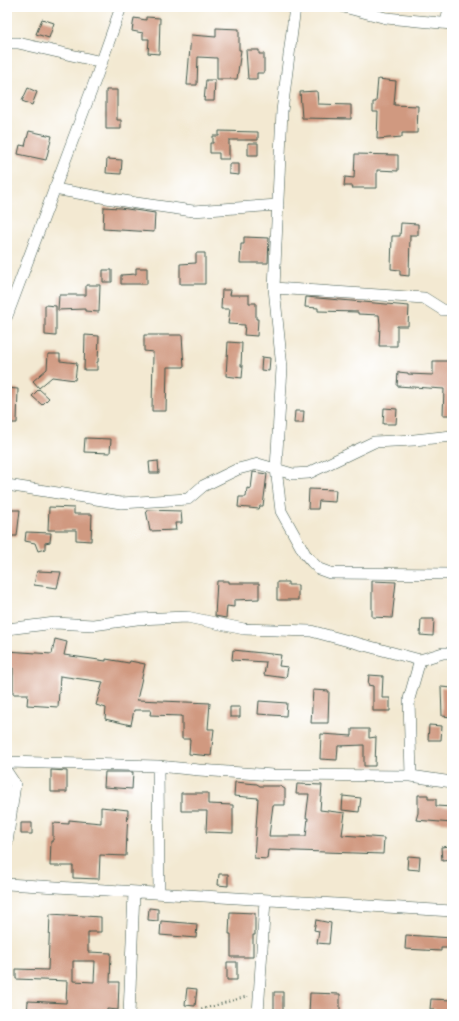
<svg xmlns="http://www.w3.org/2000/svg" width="459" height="1021" viewBox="0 0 459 1021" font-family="'Indie Flower',sans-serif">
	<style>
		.building { fill: #d09980; fill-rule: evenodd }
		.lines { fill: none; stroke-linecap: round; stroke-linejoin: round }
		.street-casing { stroke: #3f574c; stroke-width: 12 }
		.path { stroke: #3f574c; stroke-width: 2; stroke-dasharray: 1 3; stroke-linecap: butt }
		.street { stroke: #fff; stroke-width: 11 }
	</style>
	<rect width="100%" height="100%" fill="#fff"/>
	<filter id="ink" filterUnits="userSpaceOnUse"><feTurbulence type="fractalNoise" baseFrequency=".025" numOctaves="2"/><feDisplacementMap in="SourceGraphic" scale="8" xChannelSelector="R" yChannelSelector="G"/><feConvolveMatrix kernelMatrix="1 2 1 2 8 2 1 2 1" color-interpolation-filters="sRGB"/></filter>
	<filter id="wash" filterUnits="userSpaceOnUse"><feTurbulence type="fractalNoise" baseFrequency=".012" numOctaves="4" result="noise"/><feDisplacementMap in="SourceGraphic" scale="16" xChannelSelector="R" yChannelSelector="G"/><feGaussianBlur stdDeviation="0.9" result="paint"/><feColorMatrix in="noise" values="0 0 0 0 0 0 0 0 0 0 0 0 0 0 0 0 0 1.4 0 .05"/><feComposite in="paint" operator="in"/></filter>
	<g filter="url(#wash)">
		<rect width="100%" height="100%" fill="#f3e9d2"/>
		<g id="blocks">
			<path class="building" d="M146,17L160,18L159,54L148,53L149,39H143V33L132,31L134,18L146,20Z
				M42,19L54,23L49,38L36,34Z
				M216,28L239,29V50H241L237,79H217V58L198,57L197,85H187L191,35L216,37Z
				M246,50H259V54H264V73H257V79H248Z
				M378,79L396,81L394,105L418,106L417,133H402V137L377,139L378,112H373V102H376Z
				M206,80H215L214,101H204Z
				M28,88L37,92L32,105L22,101Z
				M106,90H117V120H121V129H106Z
				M317,91L318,104L351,105V119L302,118L300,92Z
				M29,131L52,136L46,160L18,154L20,145L25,146Z
				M219,131L258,132V140H229V159H219V153H210V143H213V136H219Z
				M248,143H258V155H248Z
				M355,154L398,155V171L377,170V188H352L353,186H344L345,177L354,178Z
				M107,159L122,160L121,174L106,173Z
				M229,164H239V175L229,174Z
				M104,207L120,208L155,213L154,232L103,229Z
				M401,223L418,224V235H410L409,276L400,275V270L391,269L392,236H400Z
				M244,237L269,238L268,263H240L241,244H244Z
				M196,253H205V284H180V264L196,263Z
				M136,268H147V284H121V275L136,274Z
				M103,270H112V282H103Z
				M86,285H100L99,312L85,311V309L58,310L59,295H86Z
				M222,290H231L230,295H249V303H256V319H258L257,336L244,335L245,325L228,324L230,309H221Z
				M306,297L409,306L408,326H397V346H379L380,324L379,315L358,314V312L318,311V308L305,307Z
				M45,305L56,306V336L45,335Z
				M85,335L99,336L98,362H97V370H84Z
				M144,335H182L184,367H167L166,411H152L153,352L144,351Z
				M228,342L242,343L241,366H243L242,378L226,376Z
				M48,354H60V361L77,363L75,380L52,377L39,388L33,381L47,369Z
				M262,357L270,358L269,371L261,370Z
				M433,361H452V415H443L444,389L397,386L398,372L408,373V374L433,375Z
				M7,388L18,389L17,423H7Z
				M39,389L49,398L42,405L32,396Z
				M384,408L397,409L396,424H383Z
				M295,411H304L303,423H294Z
				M85,438L111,439L110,453L84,452Z
				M158,461L159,473H150L149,462Z
				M253,472L267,474L263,506H260L259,509L238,507L239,497H246L247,488L251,489Z
				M309,489L336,490L335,502L319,501L318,509H308Z
				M49,507L74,508V514H92L91,541L76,540V530H48Z
				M11,510H20L17,536H10Z
				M146,510L181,511L182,523H175L176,530L150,531Z
				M26,532L51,533L50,542L45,543V549L38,551L35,543L25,541Z
				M37,571L61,572L57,588L34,585Z
				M217,581H229V583H259V599L234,600V607L227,606L226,618L215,616Z
				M372,581L396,582L392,618L372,617Z
				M277,582H288V585H298V600H277Z
				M421,619H434L433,636L420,635Z
				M55,639L67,642L64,655L106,661V659L129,663L130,661L145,664L137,700L210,703L208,729H214L211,756L189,754L190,739H182V716L150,715L151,710H134L131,725L105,719L106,708L96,705L103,682L60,676L58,707L27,705L28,694H13V668L7,667V651L52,654Z
				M233,650L281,655L279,666L288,667L286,678L264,675L266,662L232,660Z
				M369,675L383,676L382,698H390V711H373V686L368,685Z
				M441,687L452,688V717L442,716Z
				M313,690L329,691L328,723H311Z
				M259,701L287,703L286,716L258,714Z
				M230,707H240V717H230Z
				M429,725L442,726L441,740H428Z
				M352,729H369V738L376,737L375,766H364V745L338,746L337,760L320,759L321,734L352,736Z
				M51,770L67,771V792H51Z
				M105,772H133L132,789L104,787Z
				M235,782L257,784L260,786H280L285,789V805H273L269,836H306L308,818H306L309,794H296L297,784L322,785L320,810L345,813L342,835L384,838L383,854L268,850L267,859L254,858L258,798L234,796Z
				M181,793H208V804L233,805V833L206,832L207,811H181Z
				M418,795H428V799H436V806L452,807V823L416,820L418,813Z
				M343,796L361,798L359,812L342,810Z
				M101,807L128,810L126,856L100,855L99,879L73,878V866H50L51,841H53V823L69,824V820L101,823Z
				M21,823H32V834H21Z
				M451,846L452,859L442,860L441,847Z
				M408,856L420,857L419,870L407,869Z
				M219,874H228V886L218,885Z
				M149,908L158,909V921L148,920Z
				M230,912L255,913V935H253V957H231V934H229Z
				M50,914L101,917V932H88V952L111,953L110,982H119L118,1010L107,1009V1014H27L28,1001L66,1003L67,981L16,979V969L48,970ZM73,961H95L94,982L73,981Z
				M316,920L331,923L329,944L317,943L319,931L314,930Z
				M161,921L197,924L196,938L160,935Z
				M406,935L452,938V948H441V951L405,949Z
				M227,962H237V980H227Z
				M187,988L197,989L195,1006L185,1005Z
				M274,992H283V1014H274Z
				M310,993L340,994V1014H309Z
				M431,999L452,1000V1014H435V1009H430Z"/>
		</g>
	</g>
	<g filter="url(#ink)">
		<use href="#blocks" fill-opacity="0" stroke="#3f574c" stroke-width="1"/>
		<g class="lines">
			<g class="street-casing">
				<path id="street" d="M295,7L282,111L274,288L282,368L276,468L281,511L305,554L312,562L319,569L330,573L452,574
					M344,7L386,18L452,24
					M446,23L449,7
					M7,43H18L102,62
					M54,189L136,203L193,211L278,205
					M274,288L424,298L443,310H452
					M7,316L96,78L121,7
					M7,485L121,503L188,499L203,486L238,469L258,464L293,474L309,473L374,442L414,440L452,436
					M7,629L55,623L93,625L137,619L187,617L244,629L311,631L420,660
					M7,762L158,766L199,770L273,775L411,776L452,782
					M158,766L159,893
					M7,772L15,784L7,843
					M411,776L409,699L420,660L443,653H452
					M7,884L452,911
					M129,1014L134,892
					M258,1014L265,900"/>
			</g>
			<path class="path" d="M186,1014L248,996"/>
			<use href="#street" class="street"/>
		</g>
	</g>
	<rect width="459" height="1021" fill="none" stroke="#fff" stroke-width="24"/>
</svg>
